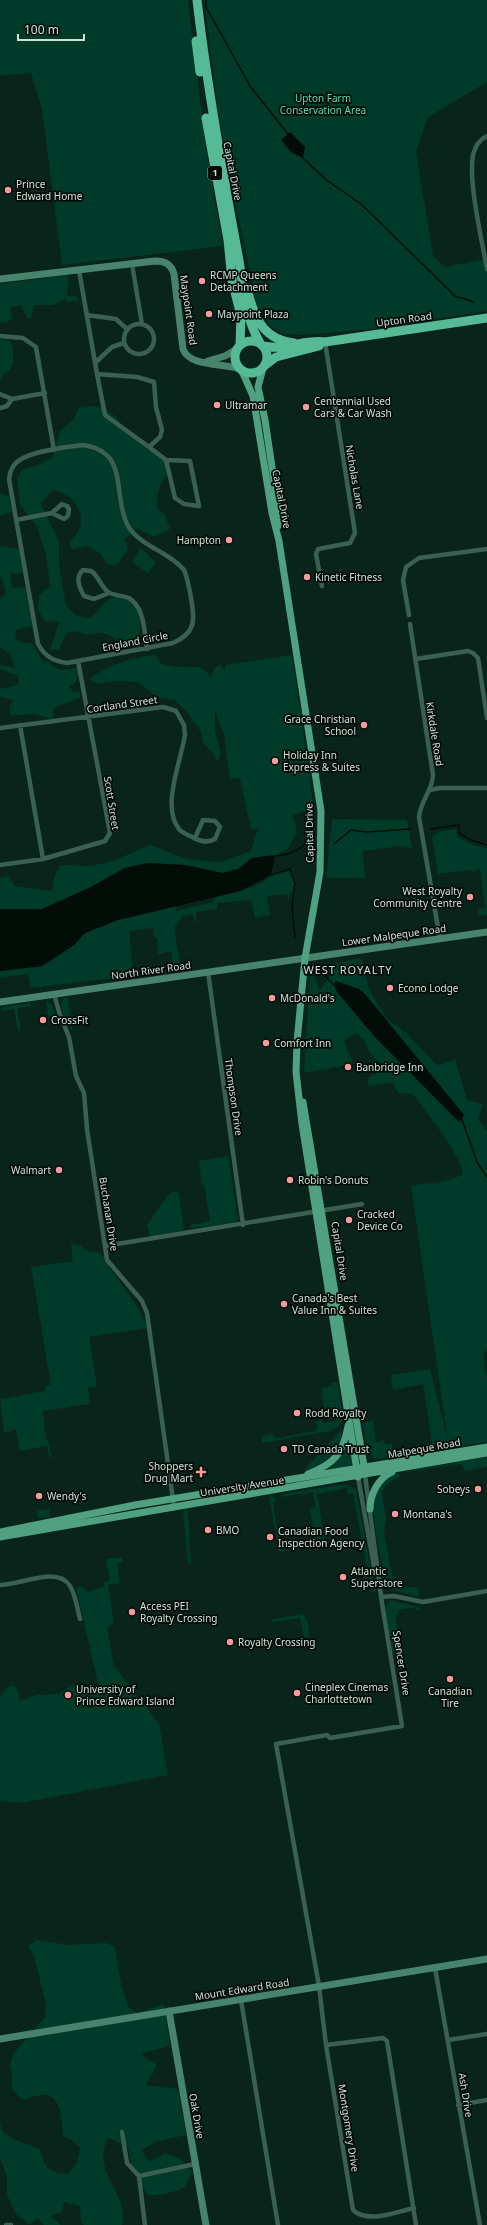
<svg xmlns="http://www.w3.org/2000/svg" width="487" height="2225" viewBox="0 0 487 2225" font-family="'Noto Sans',sans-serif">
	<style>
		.green { fill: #003a29; fill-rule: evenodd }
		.water { fill: #030d08 }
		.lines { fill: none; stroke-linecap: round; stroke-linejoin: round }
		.stream { stroke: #030d08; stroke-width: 1.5 }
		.street { stroke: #3b6051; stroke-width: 4.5 }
		.secondary { stroke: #48846d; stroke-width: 7 }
		.primary { stroke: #50a082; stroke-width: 7 }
		.highway { stroke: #57ba96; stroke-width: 9 }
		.poi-dot { fill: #f49b9f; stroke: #030b07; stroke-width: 1.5 }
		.labels { text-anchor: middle; stroke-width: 3.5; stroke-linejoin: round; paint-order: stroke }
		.shield { fill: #030b07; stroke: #92a099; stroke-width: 1 }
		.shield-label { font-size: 9px; font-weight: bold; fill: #d0e0d8 }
		.park-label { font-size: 10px; fill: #55dfaf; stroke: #030b07 }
		.street-label { font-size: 10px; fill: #d0e0d8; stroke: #030b07 }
		.poi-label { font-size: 10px; fill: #d0e0d8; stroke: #030b07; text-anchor: start }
		.neighbourhood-label { font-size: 11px; letter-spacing: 1px; fill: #d0e0d8; stroke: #030b07 }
	</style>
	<rect width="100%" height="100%" fill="#09251b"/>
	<path class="green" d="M0,0H188L207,156L223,246L62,265L42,109L31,73L0,76Z
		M204,0H487V82L428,117L416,151L433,256L445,267L487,259V311L371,329L305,335L283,334L271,327L257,306L233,192L219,117Z
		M68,275L69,282L67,293L69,296H76L78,300L68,302L64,299L53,305H34L31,319L27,318L21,305L10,308L12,318L6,323L0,322V284Z
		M0,339L9,340L13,347V365L9,370L3,374L0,380Z
		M91,406L103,408L116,417L126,432L163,458L171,470C160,484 156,489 157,508L165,515L170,529L154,537L137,528L125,539L128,549L117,565L107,564L100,553L87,546L72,550L69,541C86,529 84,509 68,496C64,493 58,492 53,490L41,503L59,542V564L66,606L77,616L89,618C109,604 103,592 133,599C140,616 145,627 134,643L123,645L110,635L99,633L88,635L76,631L66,633L59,649L50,650L59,622L45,621L38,610L39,595L50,586L46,554L36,525L20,505L17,479L23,469L39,465L53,457L60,431L74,419L79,407Z
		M0,494L9,496L12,512L0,516Z
		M0,546L19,549L23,573L10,574L12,588L25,587L33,626L15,630L16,640L23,643H32L43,662H48C57,671 65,671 76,667L78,675L75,683L69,687L74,692H80V698L56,707L53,710L54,719C46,718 38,714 32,714C23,714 19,717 10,714V705L14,700L0,697V689L11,687L19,683L18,676L0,669V665L16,668L9,653L0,647V601L6,592L0,575Z
		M141,548L156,563L148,573L132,562Z
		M156,655L161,664L177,667H200L212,677L213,670L221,664L224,671L226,665L292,655L314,808L293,815L297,833L288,848L275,856L252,858L238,869L222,873L185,865L148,863L125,868L89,888L42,909H0V878L9,876L14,886L52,891L54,878L60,865L90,866L113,861L150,845L187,859L220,862L251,851L258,828L251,830L240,778L230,779L224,734L215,711V731L221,753L217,762L213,753L203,743L201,732L187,712L175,700L158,698L138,682L116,681L98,684L89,679C111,664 130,657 156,655Z
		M332,819L407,820L412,848L401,846L363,851L365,878H326Z
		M456,829L457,837L473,845L487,848V915L479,916L478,909L485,908L480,869H476L475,872L469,870L438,874L432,837L440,831Z
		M289,871L295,885L288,900L287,894L267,896L270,915L255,918L251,900L217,903V909L196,912V921L194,922L193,914L183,916L174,928L181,968L169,971V967L173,966L171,951L158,954L157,937L154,938L153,928L129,931L133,972L138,971L139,975L31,988L28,974L0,978V971L42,966L74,945L85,933L118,920L175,906L176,911L213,902L217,892L253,887L265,881L271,875Z
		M361,958L369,989L386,1018L405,1032L438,1066L455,1059L467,1100L483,1104L478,1119L487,1131V1351L483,1352L487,1379V1442L433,1450L423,1384L393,1390L391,1375L430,1369L448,1441L411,1186C430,1182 446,1184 463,1174C460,1152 426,1113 413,1094L399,1093L392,1083L367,1086L369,1077L385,1069L369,1052L365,1041L356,1033L344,1041L353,1064L304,1073L310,976H314L320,990L331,975L324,966ZM359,989L375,1006L464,1115L459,1122L375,1037L346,1002Z
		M64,998H68L72,1030C65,1024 57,1007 64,998Z
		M46,1001L52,1005L59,1024L53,1026L51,1016L48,1017Z
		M31,1003L30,1006L17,1009L21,1031H18L14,1009L2,1011L1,1018L2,1007Z
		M228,1156L238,1220L233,1223L192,1228L190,1225L210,1221L204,1185H202L199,1161Z
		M173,1191L178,1192L179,1195L184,1231L150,1236L147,1225L167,1196Z
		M71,1244L81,1246L87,1251L101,1253C115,1280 137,1300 148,1328L89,1337L97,1387L88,1388L90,1404L43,1411L46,1439L48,1440L52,1457H49L47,1446L20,1451L16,1430L4,1433L0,1399L46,1391L45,1386L51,1385L31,1267L73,1261Z
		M337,1382L342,1411L336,1413L335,1409L325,1411L321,1388L332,1386L331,1383Z
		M339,1417L343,1420L340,1425L331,1431L262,1443L261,1436L272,1434L277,1438L315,1431L318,1427L315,1421L322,1420L323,1423L337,1421L336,1418Z
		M373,1421L376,1442L384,1440L385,1445L392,1443L394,1456L375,1459L368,1453L363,1423Z
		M342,1429C341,1455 324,1464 302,1472Z
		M349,1439L353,1466L327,1470L342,1454Z
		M487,1457V1467L465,1471L462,1464L404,1472Z
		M399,1473L400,1477L387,1484L382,1494L386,1521L384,1531L394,1588L418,1587L419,1597L387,1588C383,1568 371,1519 374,1501C375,1491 383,1483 390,1475Z
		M345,1484L356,1490L375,1592L372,1593L353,1493L348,1494L347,1488L317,1494L325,1542L317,1545L279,1552L269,1496L274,1497L276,1500L273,1503L279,1538H283L285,1545L315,1540L310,1509L316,1508L313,1492L282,1497L283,1494Z
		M49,1509L50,1517L38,1518L37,1511Z
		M183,1510H187C190,1528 189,1546 191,1564H188Z
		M122,1557L123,1562L117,1563L120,1583L108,1585L114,1623L107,1627L114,1666L159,1724L168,1775L21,1803L0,1801V1697L6,1688L12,1685L17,1687L20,1701L36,1695L58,1694L75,1684L89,1687L101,1696L76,1588L82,1586L88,1592L104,1586L103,1582L110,1581L106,1559Z
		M390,1600L418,1607L421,1610H416V1607L398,1610L399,1614L395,1615L401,1653L392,1652L385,1608Z
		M303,1614L307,1620L310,1637L304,1638L300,1618L272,1622L273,1619Z
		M36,1940L69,1945L106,1943L115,1947L121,1983L128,2007L137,2013L164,2004L170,2046L140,2054L157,2065L146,2085L178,2089L186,2135L155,2142L142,2150L149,2162L165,2153L180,2158L192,2172L184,2188L165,2194L148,2196L131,2163L128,2146L108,2138C90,2171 130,2195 122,2225H84L81,2222L80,2206L64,2202L62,2212L50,2216L61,2225H44L38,2219L29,2224L16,2214L7,2195V2177L0,2157V2122L2,2131L15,2140L40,2149C45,2168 48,2173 68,2174L77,2163L80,2148L73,2141L63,2136C61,2123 63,2099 47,2095C41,2094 29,2098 23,2100L12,2089V2074L10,2065L13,2054L45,2017L46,2005L34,1956L28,1946Z"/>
	<path class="water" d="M290,132L305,147L303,158L291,152L281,140Z
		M272,855L275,856L271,875L241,891L118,920L85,933L74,945L42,966L0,971V909H42L89,888L125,868L148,863L185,865L222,873L238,869L252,858Z
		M336,981L359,989L364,993L464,1115L459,1122L375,1037L337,992L334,985Z"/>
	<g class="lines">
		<path class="stream" d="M206,0V7L250,86L288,134
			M303,158L325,179L361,204L455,296L474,302
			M430,829L459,825V833L471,840L487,845
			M334,844L351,830L367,832L410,829
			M275,856C288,855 296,852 306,844
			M271,875L290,869L295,883L292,906L295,937
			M321,967L325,976L334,985
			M461,1117L477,1162L487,1177"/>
		<path class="street" d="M487,136C480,139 475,147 473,155C468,181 482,241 487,269
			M132,264L142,324
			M79,270L97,374L137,377L154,382L156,407L162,430L160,437L149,447L105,415L97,374
			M87,315L116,319L127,329
			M124 339a15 15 0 1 1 30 0a15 15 0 1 1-30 0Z
			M0,336L23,338L36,347L54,450
			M95,363L112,347L124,343
			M0,394L12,399L45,393
			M0,408L7,406L12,399
			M83,445C130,452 112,493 127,524C138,546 169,551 184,570C188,579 189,588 191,598C195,620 196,633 173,643L67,663C54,661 45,657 38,644L9,479C10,472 12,466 17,462C29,451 66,447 83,445Z
			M149,447L166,460L190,461L199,506L184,504L175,498L166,460
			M16,520L52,513L64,519L68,516L69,509L67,506L62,504L52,513
			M322,586L316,554L318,549L350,543L355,533L325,342
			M109,593L94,599L84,596C79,587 75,577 83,570L91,571C99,576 100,586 108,592C114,596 122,595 129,598C145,608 144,632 147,649
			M409,615L403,580L406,567L419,558L487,549
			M410,624L433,775C433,790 420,801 419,817L440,939
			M416,659L468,651L473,653L478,658L487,718
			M20,725L43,859
			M0,728L163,707L176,711L184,725L185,735C181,761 161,807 179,829C181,832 188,835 192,837C199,841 208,843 215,839L220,827L215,821L203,820L195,838
			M430,790L440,788H487
			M0,865L43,859L105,841L110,833L78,661
			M208,972L243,1225
			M54,994L60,1015L69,1037L76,1076L84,1093L87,1129L107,1260L142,1301L147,1313L174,1507
			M105,1246L362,1204
			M365,1475L382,1603L402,1726L330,1738L327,1735L276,1744L319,1986L326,2045L353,2210C368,2224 396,2212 414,2208
			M358,1477L375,1572
			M0,1585C21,1585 58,1565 70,1586C76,1596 77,1608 80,1619
			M381,1597L394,1596L423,1602L487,1591
			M435,1968L480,2225
			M241,2000L278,2225
			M448,2040L487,2034
			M326,2045L383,2038L387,2041L416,2225
			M458,2105L487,2100
			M122,2132L127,2163L139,2176L145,2225
			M139,2176L195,2164
			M6,2225H11"/>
		<path class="secondary" d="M0,279L155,261C165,261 171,264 174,274L183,349C189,367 224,363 241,369
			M208,361L225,356L237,349
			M0,1002L487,932
			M169,2011L206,2225
			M0,2039L487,1959"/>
		<path class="primary" d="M263,368L258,387L265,420L277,501L278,526
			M241,369L253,396L272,513L279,541L321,811L320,872L305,958L297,1042L296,1072L302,1124L358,1477
			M303,1102L365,1472
			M308,1474C334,1464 343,1454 348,1426
			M370,1509C370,1495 378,1478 392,1472
			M0,1532L135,1505L487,1447
			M0,1537L487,1453"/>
		<path class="highway" d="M197,0C207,86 222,170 238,255C244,286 244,316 260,343
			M196,41L200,72
			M206,118L228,240L232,280L241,316L240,345
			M249,296C256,322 266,340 294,343
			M235 357a16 16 0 1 1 32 0a16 16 0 1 1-32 0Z
			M263,346C286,351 303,339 325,342L487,318
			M264,366L276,357L319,346"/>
	</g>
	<g class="poi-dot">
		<circle cx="8" cy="190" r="4"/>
		<circle cx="202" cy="281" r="4"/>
		<circle cx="209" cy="314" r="4"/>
		<circle cx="217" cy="405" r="4"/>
		<circle cx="306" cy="407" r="4"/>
		<circle cx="229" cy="540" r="4"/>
		<circle cx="307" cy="577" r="4"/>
		<circle cx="364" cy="725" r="4"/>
		<circle cx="275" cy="761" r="4"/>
		<circle cx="470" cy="897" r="4"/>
		<circle cx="390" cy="988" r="4"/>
		<circle cx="272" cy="998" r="4"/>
		<circle cx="43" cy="1020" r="4"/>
		<circle cx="266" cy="1043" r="4"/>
		<circle cx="348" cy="1067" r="4"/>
		<circle cx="59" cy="1170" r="4"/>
		<circle cx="290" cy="1180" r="4"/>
		<circle cx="349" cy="1220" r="4"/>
		<circle cx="284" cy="1304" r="4"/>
		<circle cx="297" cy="1413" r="4"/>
		<circle cx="284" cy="1449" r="4"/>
		<path d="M199 1466h4v4h4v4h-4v4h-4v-4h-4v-4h4z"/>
		<circle cx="478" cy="1489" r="4"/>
		<circle cx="39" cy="1496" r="4"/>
		<circle cx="395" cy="1514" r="4"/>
		<circle cx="208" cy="1530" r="4"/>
		<circle cx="270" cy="1537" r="4"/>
		<circle cx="343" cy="1577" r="4"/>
		<circle cx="132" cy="1612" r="4"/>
		<circle cx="230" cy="1642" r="4"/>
		<circle cx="450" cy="1679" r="4"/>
		<circle cx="297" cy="1693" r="4"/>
		<circle cx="68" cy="1695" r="4"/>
	</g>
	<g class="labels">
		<rect class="shield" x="208" y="166" width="14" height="14" rx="3"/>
		<g class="shield-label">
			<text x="215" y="176">1</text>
		</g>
		<g class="park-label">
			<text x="323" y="102">Upton Farm<tspan x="323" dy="12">Conservation Area</tspan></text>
		</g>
		<g class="street-label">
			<text transform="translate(233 171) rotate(79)" y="4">Capital Drive</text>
			<text transform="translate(189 310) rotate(82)" y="4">Maypoint Road</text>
			<text transform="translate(404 319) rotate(-8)" y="4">Upton Road</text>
			<text transform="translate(355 477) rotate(80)" y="4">Nicholas Lane</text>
			<text transform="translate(282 499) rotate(79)" y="4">Capital Drive</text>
			<text transform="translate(135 641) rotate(-11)" y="4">England Circle</text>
			<text transform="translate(122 704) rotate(-8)" y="4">Cortland Street</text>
			<text transform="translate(435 734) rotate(81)" y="4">Kirkdale Road</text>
			<text transform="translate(112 803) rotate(81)" y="4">Scott Street</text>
			<text transform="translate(309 833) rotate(-91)" y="4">Capital Drive</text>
			<text transform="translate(394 935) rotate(-8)" y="4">Lower Malpeque Road</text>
			<text transform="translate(151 970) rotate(-8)" y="4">North River Road</text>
			<text transform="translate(234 1097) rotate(82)" y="4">Thompson Drive</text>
			<text transform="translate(109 1214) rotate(81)" y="4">Buchanan Drive</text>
			<text transform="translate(340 1251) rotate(81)" y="4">Capital Drive</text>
			<text transform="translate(424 1448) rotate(-10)" y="4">Malpeque Road</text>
			<text transform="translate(242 1486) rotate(-9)" y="4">University Avenue</text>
			<text transform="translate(402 1663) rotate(81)" y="4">Spencer Drive</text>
			<text transform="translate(242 1989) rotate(-9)" y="4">Mount Edward Road</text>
			<text transform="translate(466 2095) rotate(81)" y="4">Ash Drive</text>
			<text transform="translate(197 2116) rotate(80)" y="4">Oak Drive</text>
			<text transform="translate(349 2128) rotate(81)" y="4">Montgomery Drive</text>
		</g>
		<g class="poi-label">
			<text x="16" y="188">Prince<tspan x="16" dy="12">Edward Home</tspan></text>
			<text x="210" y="279">RCMP Queens<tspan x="210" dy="12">Detachment</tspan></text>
			<text x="217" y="318">Maypoint Plaza</text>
			<text x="314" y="405">Centennial Used<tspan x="314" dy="12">Cars &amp; Car Wash</tspan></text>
			<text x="225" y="409">Ultramar</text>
			<text x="221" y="544" text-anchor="end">Hampton</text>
			<text x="315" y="581">Kinetic Fitness</text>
			<text x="356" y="723" text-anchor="end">Grace Christian<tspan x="356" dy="12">School</tspan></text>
			<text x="283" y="759">Holiday Inn<tspan x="283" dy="12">Express &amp; Suites</tspan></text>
			<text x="462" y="895" text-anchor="end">West Royalty<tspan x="462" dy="12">Community Centre</tspan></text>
			<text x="398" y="992">Econo Lodge</text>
			<text x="280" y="1002">McDonald's</text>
			<text x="51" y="1024">CrossFit</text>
			<text x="274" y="1047">Comfort Inn</text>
			<text x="356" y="1071">Banbridge Inn</text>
			<text x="51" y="1174" text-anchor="end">Walmart</text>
			<text x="298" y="1184">Robin's Donuts</text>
			<text x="357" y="1218">Cracked<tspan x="357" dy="12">Device Co</tspan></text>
			<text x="292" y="1302">Canada's Best<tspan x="292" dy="12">Value Inn &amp; Suites</tspan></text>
			<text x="305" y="1417">Rodd Royalty</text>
			<text x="292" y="1453">TD Canada Trust</text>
			<text x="193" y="1470" text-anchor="end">Shoppers<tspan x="193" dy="12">Drug Mart</tspan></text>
			<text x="470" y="1493" text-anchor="end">Sobeys</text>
			<text x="47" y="1500">Wendy's</text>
			<text x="403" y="1518">Montana's</text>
			<text x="216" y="1534">BMO</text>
			<text x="278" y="1535">Canadian Food<tspan x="278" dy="12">Inspection Agency</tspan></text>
			<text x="351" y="1575">Atlantic<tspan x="351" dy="12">Superstore</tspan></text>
			<text x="140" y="1610">Access PEI<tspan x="140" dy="12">Royalty Crossing</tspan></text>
			<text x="238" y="1646">Royalty Crossing</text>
			<text x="305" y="1691">Cineplex Cinemas<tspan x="305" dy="12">Charlottetown</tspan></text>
			<text x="76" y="1693">University of<tspan x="76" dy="12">Prince Edward Island</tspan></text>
			<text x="450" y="1695" text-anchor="middle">Canadian<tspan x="450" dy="12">Tire</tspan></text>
		</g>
		<g class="neighbourhood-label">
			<text x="348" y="974">WEST ROYALTY</text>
		</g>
	</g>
	<path d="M18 34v6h66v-6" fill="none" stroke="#d0e0d8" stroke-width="2"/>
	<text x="24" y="34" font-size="12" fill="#d0e0d8" stroke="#030b07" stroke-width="3" paint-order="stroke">100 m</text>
</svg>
